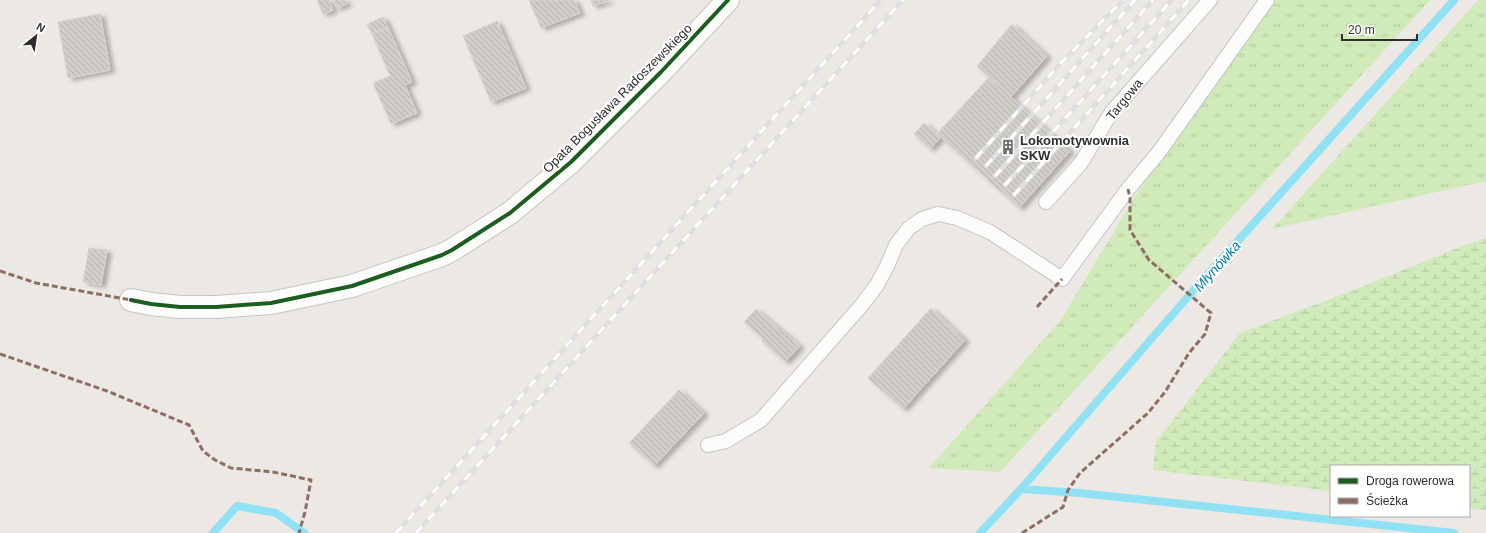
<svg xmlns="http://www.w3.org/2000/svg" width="1486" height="533" viewBox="0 0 1486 533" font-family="Helvetica,sans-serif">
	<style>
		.grass { fill: url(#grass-tufts) }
		.wetland { fill: url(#wetland-marsh) }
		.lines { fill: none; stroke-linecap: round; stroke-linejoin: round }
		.stream { stroke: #91e1f4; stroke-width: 8 }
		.building { fill: url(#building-back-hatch); stroke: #d7d4cf; filter: url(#shadow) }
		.service-casing { stroke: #c6c5c5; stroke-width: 16 }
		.minor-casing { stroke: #c6c5c5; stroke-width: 24 }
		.service { stroke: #fcfcfb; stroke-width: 14 }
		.minor { stroke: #fcfcfb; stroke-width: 22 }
		.rail-casing { stroke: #dedfe1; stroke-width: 4.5 }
		.rail { stroke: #fff; stroke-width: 3; stroke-dasharray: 9; stroke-linecap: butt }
		.quiet { stroke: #8d6e63; stroke-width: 3; stroke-dasharray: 6 3; stroke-linecap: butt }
		.cycleway-casing { stroke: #fff; stroke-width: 6 }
		.cycleway { stroke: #1b5e20; stroke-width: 4 }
		.labels { text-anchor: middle; stroke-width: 4; stroke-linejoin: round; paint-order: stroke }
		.street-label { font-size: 13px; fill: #2e2e2e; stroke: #fff }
		.poi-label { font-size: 13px; font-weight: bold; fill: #2e2e2e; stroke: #fff; text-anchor: start }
		.water-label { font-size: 14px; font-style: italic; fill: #017aa8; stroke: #fff }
	</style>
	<defs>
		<pattern id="grass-tufts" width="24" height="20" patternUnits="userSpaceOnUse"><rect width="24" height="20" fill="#d0eaba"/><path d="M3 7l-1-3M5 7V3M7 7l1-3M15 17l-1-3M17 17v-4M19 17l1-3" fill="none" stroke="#b3c9a0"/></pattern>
		<pattern id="wetland-marsh" width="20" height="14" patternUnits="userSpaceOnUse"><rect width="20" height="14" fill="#d0eaba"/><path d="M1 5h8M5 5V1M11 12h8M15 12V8" fill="none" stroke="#b3c9a0"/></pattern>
		<pattern id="building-back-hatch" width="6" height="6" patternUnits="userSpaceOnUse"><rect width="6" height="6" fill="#d1ceca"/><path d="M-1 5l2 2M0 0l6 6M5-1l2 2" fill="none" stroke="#b4b1ae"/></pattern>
		<filter id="shadow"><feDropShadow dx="4.5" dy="2.5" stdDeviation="2" flood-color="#0004"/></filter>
	</defs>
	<rect width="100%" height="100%" fill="#ece8e4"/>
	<path class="grass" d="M1274,0H1430L1000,472L929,468L1060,321L1142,185L1255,28Z
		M1478,0H1486V182L1477,183L1272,229Z"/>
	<path class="wetland" d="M1486,238V510L1469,508V466H1331V491L1153,470L1156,442L1240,333L1354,290L1465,245Z"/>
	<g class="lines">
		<path class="stream" d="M1021,489L1080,493L1454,533
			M213,533L237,506L276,513L304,533
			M980,533L1021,489L1199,284L1454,0"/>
	</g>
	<path class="building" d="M317,0H329L333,10L323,14Z
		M333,0H345L347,4L337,8Z
		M529,0H574L580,13L541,28Z
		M591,0H610L593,6Z
		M100,14L110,70L68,78L58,22Z
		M383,17L388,27L372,34L367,24Z
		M497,21L526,88L491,102L463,36Z
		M1012,24L1047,56L1011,97L977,66Z
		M388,27L412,82L405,85L417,113L391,124L373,83L390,76L372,34Z
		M989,77L1070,151L1019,208L937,134Z
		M924,123L941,137L930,149L914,134Z
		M89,248L107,250L101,285L83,282Z
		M931,308L965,340L903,409L868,378Z
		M756,309L800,346L785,362L761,340L763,338L744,322Z
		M679,390L704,413L654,466L629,443Z"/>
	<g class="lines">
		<g class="service-casing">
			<path id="service" d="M1046,202L1081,163L1111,113L1210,0
				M708,445L726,441L761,420L861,306L877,285L887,266L896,245L909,228L922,219L938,214L957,218L990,232L1062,279L1128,189L1159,152L1267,0"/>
		</g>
		<g class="minor-casing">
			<path id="minor" d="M131,300L151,304L180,307H216L271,303L352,286L442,255L452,250L510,213L571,162L661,72L728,0"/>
		</g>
		<use href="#service" class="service"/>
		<use href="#minor" class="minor"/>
		<g class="rail-casing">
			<path id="rail" d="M976,158L1061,63L1116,7L1125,0
				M986,166L1135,0
				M995,176L1153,0
				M1005,185L1172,0
				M1014,195L1189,0
				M396,533L881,0
				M416,533L903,0"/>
		</g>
		<use href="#rail" class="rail"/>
		<path class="quiet" d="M0,271L36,283L131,300
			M1037,307L1062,279
			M0,354L107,391L189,425L203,451L215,460L231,468L273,472L311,480L305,512L299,533
			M1022,533L1063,507L1068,490L1080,473L1148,413L1165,392L1189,353L1205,334L1211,313L1149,260L1130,230V198L1128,189"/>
		<g class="cycleway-casing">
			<path id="cycleway" d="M131,300L151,304L180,307H216L271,303L352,286L442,255L452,250L510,213L571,162L661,72L728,0"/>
		</g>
		<use href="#cycleway" class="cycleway"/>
	</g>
	<defs>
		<g id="building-bare" transform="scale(1.2)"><path d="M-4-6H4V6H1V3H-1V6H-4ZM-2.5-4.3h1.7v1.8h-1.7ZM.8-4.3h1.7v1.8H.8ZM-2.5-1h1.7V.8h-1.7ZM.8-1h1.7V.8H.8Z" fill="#706f6e" stroke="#fff" stroke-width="2.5" paint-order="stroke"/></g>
	</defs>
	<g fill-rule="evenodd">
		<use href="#building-bare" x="1008" y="147"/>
	</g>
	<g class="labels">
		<g class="street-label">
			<text transform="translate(617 98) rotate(-45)" y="5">Opata Bogusława Radoszewskiego</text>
			<text transform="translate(1124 99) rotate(-51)" y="5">Targowa</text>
		</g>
		<g class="poi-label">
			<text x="1020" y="145">Lokomotywownia<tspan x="1020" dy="15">SKW</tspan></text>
		</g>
		<g class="water-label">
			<text transform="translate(1217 266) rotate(-48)" y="5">Młynówka</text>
		</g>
	</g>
	<rect x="1330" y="465" width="140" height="52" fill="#ffffff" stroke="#ababab"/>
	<rect x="1338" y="478" width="20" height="6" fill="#1b5e20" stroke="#ababab"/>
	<text x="1366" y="485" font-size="12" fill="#2e2e2e">Droga rowerowa</text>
	<rect x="1338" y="498" width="20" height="6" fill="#8d6e63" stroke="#ababab"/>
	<text x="1366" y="505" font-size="12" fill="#2e2e2e">Ścieżka</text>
	<g transform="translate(36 36) rotate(30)" stroke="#ffffff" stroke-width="3" paint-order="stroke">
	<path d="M0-3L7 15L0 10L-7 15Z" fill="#2e2e2e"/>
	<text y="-6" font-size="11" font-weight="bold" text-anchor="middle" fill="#2e2e2e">N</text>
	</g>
	<path d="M1342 34v6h75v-6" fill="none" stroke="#2e2e2e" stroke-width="2"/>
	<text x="1348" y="34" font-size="12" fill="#2e2e2e" stroke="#ffffff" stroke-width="3" paint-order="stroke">20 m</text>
</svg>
